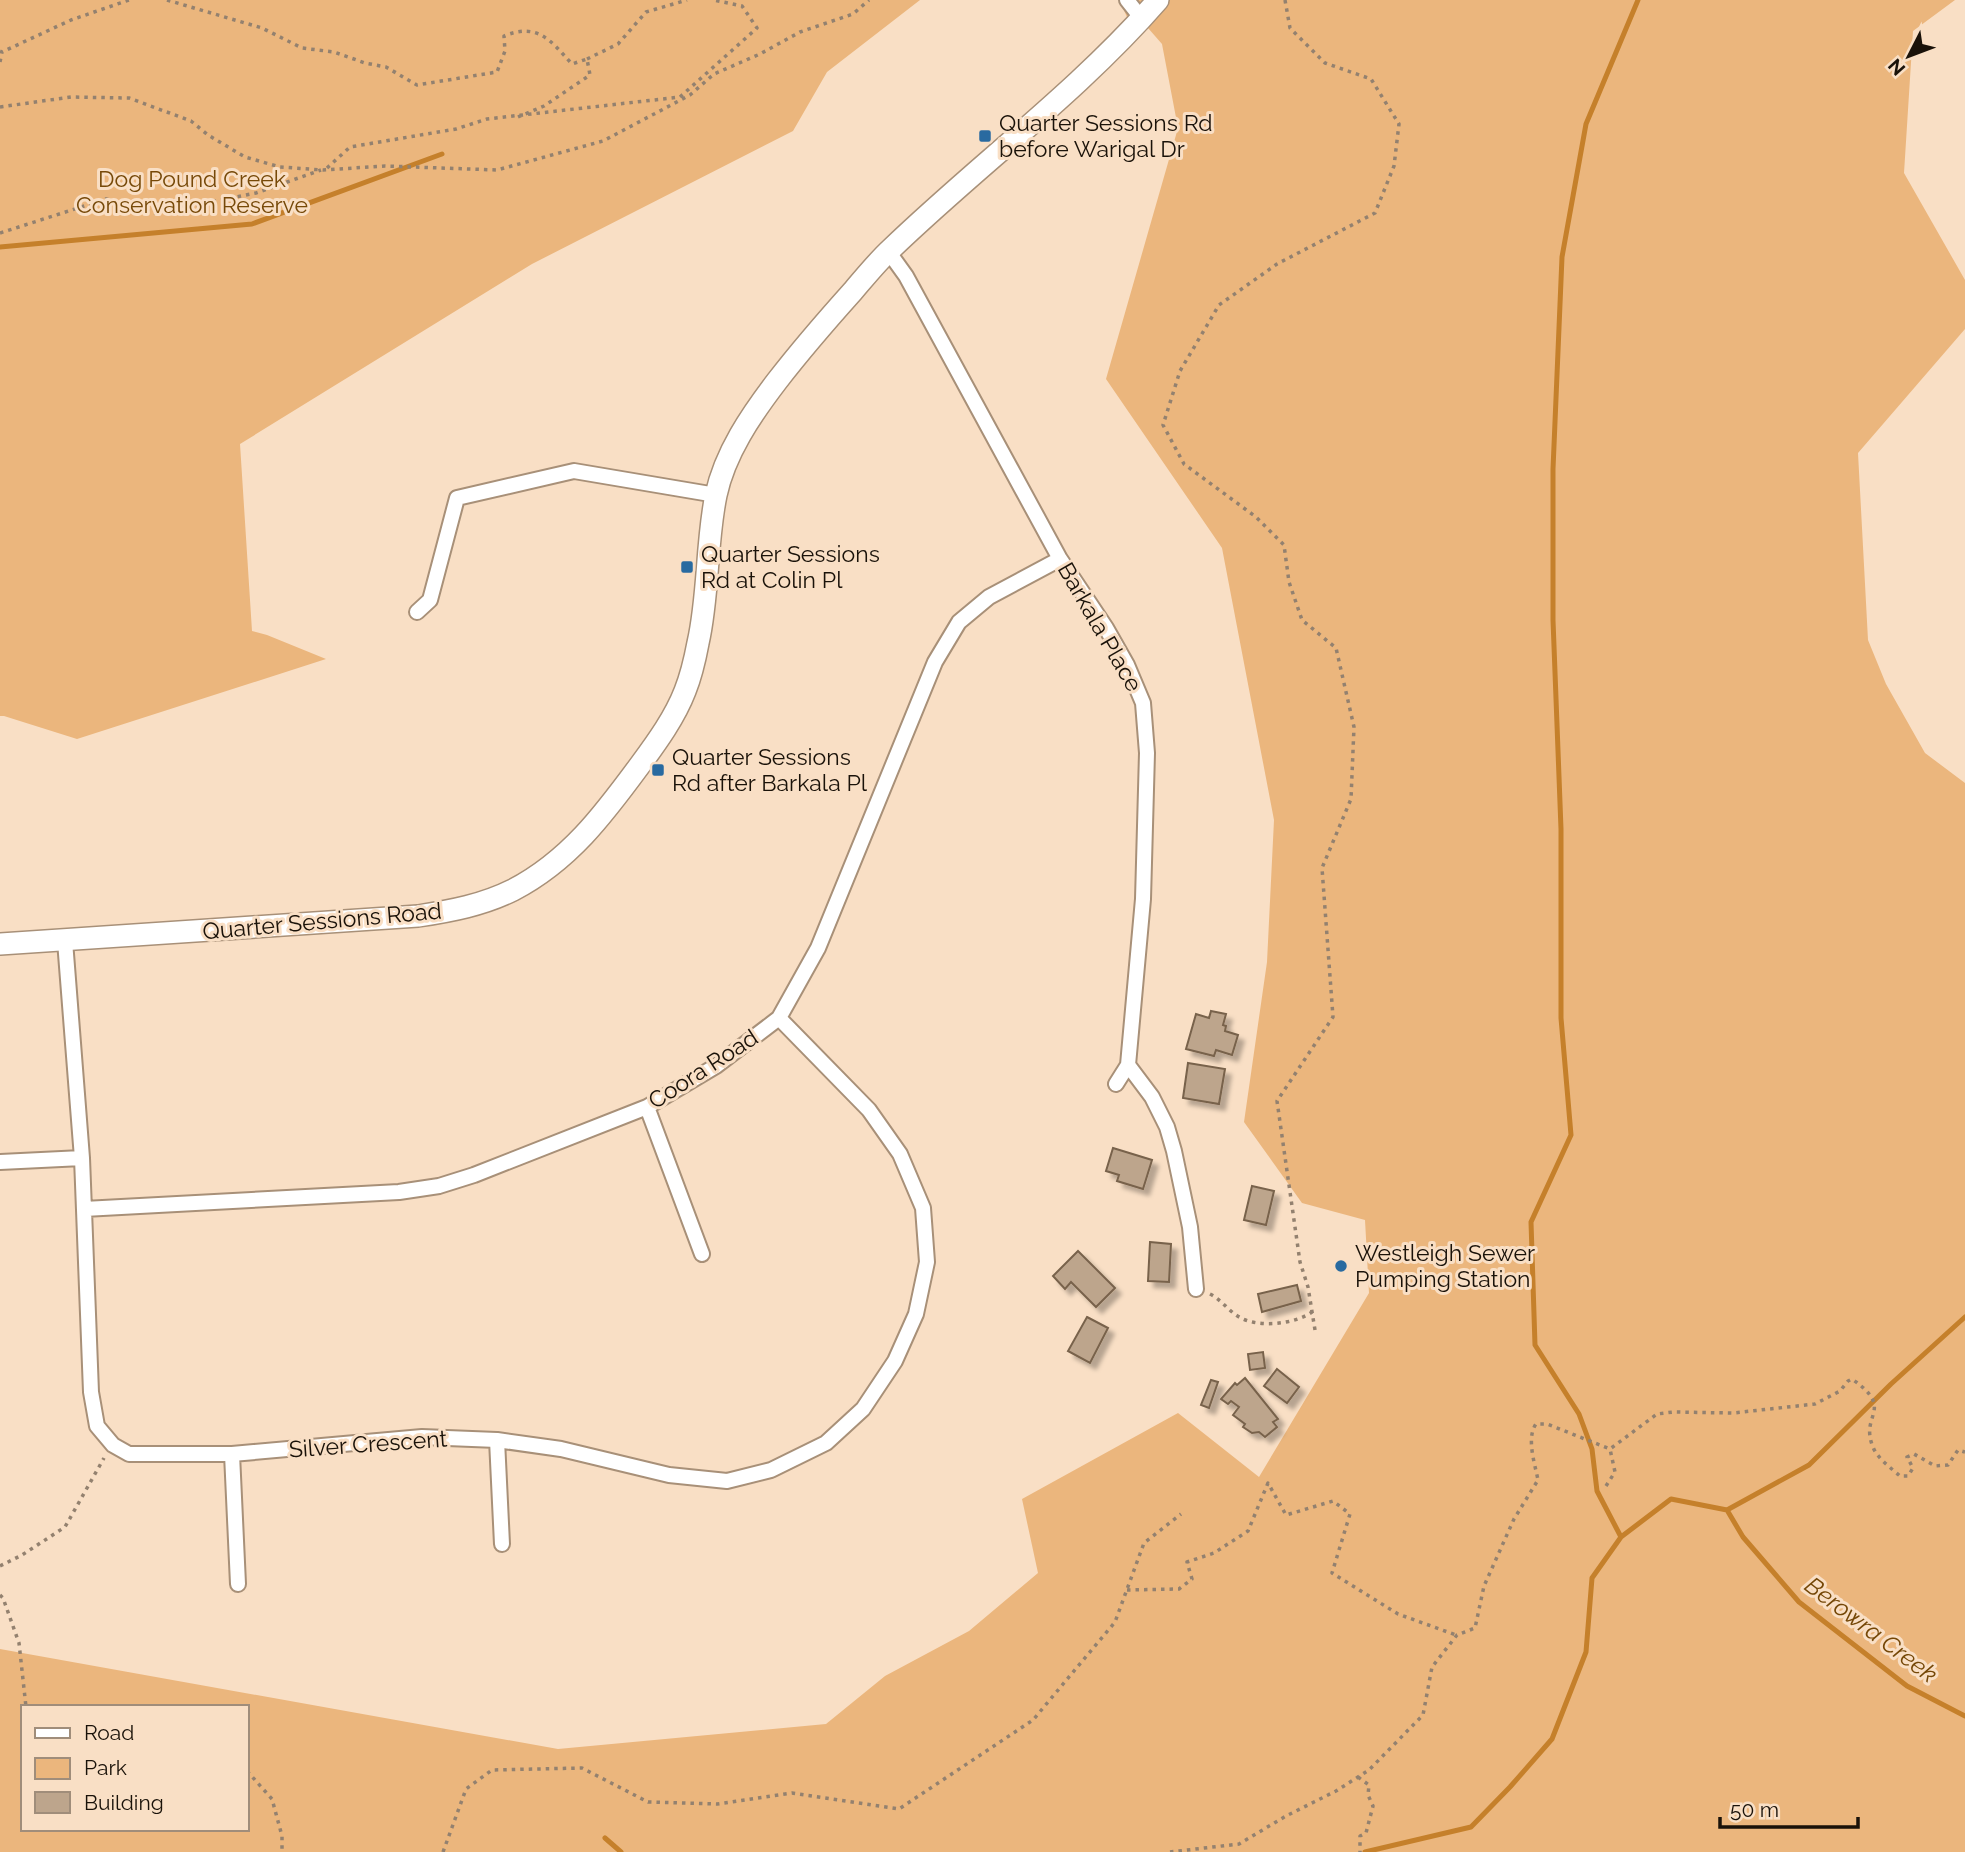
<svg xmlns="http://www.w3.org/2000/svg" width="1965" height="1852" viewBox="0 0 1965 1852" font-family="Raleway,sans-serif">
	<style>
		.green { fill: #ebb67d; fill-rule: evenodd }
		.lines { fill: none; stroke-linecap: round; stroke-linejoin: round }
		.stream { stroke: #c5802b; stroke-width: 5 }
		.building { fill: #bda58c; stroke: #78624b; stroke-width: 2; filter: url(#shadow) }
		.minor-casing { stroke: #a89078; stroke-width: 18 }
		.secondary-casing { stroke: #a89078; stroke-width: 24 }
		.path { stroke: #93816f; stroke-width: 3.5; stroke-dasharray: 3.5 5; stroke-linecap: butt }
		.minor { stroke: #fff; stroke-width: 14 }
		.secondary { stroke: #fff; stroke-width: 21 }
		.poi-dot { fill: #296aa0; stroke: #f9dfc5; stroke-width: 2.5 }
		.labels { text-anchor: middle; stroke-width: 6; stroke-linejoin: round; paint-order: stroke }
		.poi-label { font-size: 23px; fill: #1a1209; stroke: #f9dfc5; text-anchor: start }
		.park-label { font-size: 23px; fill: #774908; stroke: #f9dfc5 }
		.street-label { font-size: 23px; fill: #1a1209; stroke: #f9dfc5 }
		.water-label { font-size: 24px; font-style: italic; fill: #754706; stroke: #f9dfc5 }
	</style>
	<defs>
		<filter id="shadow"><feDropShadow dx="6" dy="6" stdDeviation="2" flood-color="#0004"/></filter>
	</defs>
	<rect width="100%" height="100%" fill="#f9dfc5"/>
	<path class="green" d="M0,0H920L827,72L793,131L532,264L240,444L252,631L267,635L326,659L77,739L4,716H0Z
		M1119,0H1955L1913,31L1904,173L1965,280V329L1858,453L1868,640L1886,684L1925,753L1965,783V1852H0V1649L558,1749L826,1724L885,1676L969,1631L1038,1573L1022,1499L1178,1413L1259,1477L1369,1293L1365,1220L1302,1203L1244,1122L1267,962L1274,820L1222,548L1106,379L1178,128L1162,44L1148,28L1127,17ZM23,1707H247V1829H23Z"/>
	<g class="lines">
		<path class="stream" d="M0,247L252,224L442,154
			M1727,1510L1809,1465L1891,1384L1965,1317
			M1621,1537L1597,1491L1592,1449L1579,1414L1535,1345L1531,1222L1571,1135L1561,1018V829L1553,620V469L1562,257L1586,124L1638,0
			M605,1838L621,1852
			M1365,1852L1471,1827L1510,1787L1552,1739L1586,1652L1592,1578L1621,1537L1671,1499L1727,1510L1743,1537L1799,1602L1907,1686L1965,1716"/>
	</g>
	<path class="building" d="M1211,1011L1226,1014L1223,1025L1226,1026L1225,1031L1238,1035L1232,1055L1216,1050L1214,1056L1186,1049L1196,1014L1209,1018Z
		M1188,1063L1225,1069L1219,1104L1183,1098Z
		M1113,1148L1152,1160L1143,1189L1117,1181L1119,1175L1106,1171Z
		M1252,1186L1274,1191L1266,1225L1244,1220Z
		M1150,1242L1171,1244L1169,1282L1148,1281Z
		M1078,1251L1115,1288L1096,1307L1071,1282L1065,1289L1053,1276Z
		M1297,1285L1301,1301L1262,1312L1258,1294Z
		M1087,1317L1108,1328L1090,1363L1068,1351Z
		M1263,1352L1265,1368L1250,1370L1248,1354Z
		M1277,1369L1299,1387L1287,1403L1264,1386Z
		M1245,1378L1278,1419L1273,1422L1277,1427L1265,1437L1259,1432L1252,1433L1243,1427L1245,1424L1233,1415L1239,1407L1231,1401L1228,1404L1221,1399L1235,1383L1237,1385Z
		M1211,1380L1218,1382L1209,1408L1201,1405Z"/>
	<g class="lines">
		<g class="minor-casing">
			<path id="minor" d="M1127,0L1142,19
				M888,251L906,276L1060,559L1106,628L1127,665L1143,703L1147,753L1143,899L1128,1065L1116,1084
				M417,612L430,600L457,498L574,471L716,495
				M65,941L82,1158L91,1392L97,1426L113,1445L129,1454H232L422,1437L497,1440L561,1449L669,1475L727,1481L771,1470L826,1443L863,1409L895,1361L916,1314L927,1262L923,1208L900,1154L869,1110L779,1018
				M1128,1065L1152,1097L1167,1127L1174,1151L1190,1227L1196,1289
				M647,1107L702,1254
				M0,1162L82,1158
				M84,1209L399,1192L439,1186L474,1175L647,1107L716,1066L779,1018L818,948L935,662L959,622L989,597L1060,559
				M497,1440L502,1544
				M232,1454L238,1584"/>
		</g>
		<g class="secondary-casing">
			<path id="secondary" d="M0,944L418,916C451,911 483,905 513,890C569,861 604,814 640,765C657,742 675,717 685,691C691,676 695,659 698,643C709,595 706,543 716,495C725,453 751,415 777,381C801,350 827,320 853,291C865,277 877,262 891,249C978,165 1078,92 1158,0"/>
		</g>
		<path class="path" d="M167,0L262,28L302,48L334,52L365,63L386,67L417,85L497,72L505,51L504,36C538,22 551,41 572,64L587,59L590,75L544,106L518,117
			M1285,0L1290,28L1325,63L1371,79L1399,124L1394,166L1375,213L1277,264L1219,305L1180,371L1163,425L1184,464L1256,517L1284,545L1289,582L1302,620L1336,648L1354,727L1351,799L1322,868L1333,1017L1277,1101L1300,1262L1308,1287L1315,1330
			M0,51L2,52L71,20L129,0
			M587,59L618,44L646,12L687,0
			M0,62L2,52
			M0,107L71,97L129,98L191,121L208,135L245,157L280,167L323,170L385,166L497,170L603,141L690,95L714,74L760,54L800,32L853,14L869,0
			M327,168L350,147L456,129L487,119L680,97L757,28L742,6L714,0
			M0,233L106,199L155,213L256,193L321,170
			M1210,1294C1222,1300 1229,1312 1241,1318C1260,1328 1295,1324 1312,1312
			M1606,1486L1615,1472L1610,1449
			M0,1566L22,1555L65,1527L104,1458
			M1127,1590L1179,1589L1192,1579L1187,1562L1214,1553L1248,1531L1268,1483L1286,1515L1333,1501L1350,1514L1332,1573L1398,1614L1456,1635
			M0,1595L3,1598L19,1643L26,1707
			M247,1771L272,1799L282,1836V1852
			M1358,1777L1369,1785L1368,1795L1373,1806L1366,1833L1360,1836V1852
			M443,1852L466,1789L492,1770L582,1768L648,1802L717,1804L792,1793L899,1809L1033,1720L1115,1622L1144,1543L1181,1514
			M1170,1852L1239,1844L1286,1816L1336,1791L1369,1770L1423,1715L1432,1667L1457,1635L1475,1628L1484,1586L1514,1519L1538,1480C1535,1464 1526,1438 1536,1424H1547L1610,1449L1657,1414L1673,1412L1733,1413L1815,1404L1840,1391L1848,1381L1852,1379C1896,1410 1859,1414 1873,1447C1877,1458 1891,1468 1900,1476H1908L1913,1468L1907,1457L1914,1454L1935,1466L1948,1465L1958,1450L1965,1452"/>
		<use href="#minor" class="minor"/>
		<use href="#secondary" class="secondary"/>
	</g>
	<g class="poi-dot">
		<rect x="978" y="129" width="14" height="14" rx="3.5"/>
		<rect x="680" y="560" width="14" height="14" rx="3.5"/>
		<rect x="651" y="763" width="14" height="14" rx="3.5"/>
		<circle cx="1341" cy="1266" r="7"/>
	</g>
	<g class="labels">
		<g class="poi-label">
			<text x="999" y="131">Quarter Sessions Rd<tspan x="999" dy="26">before Warigal Dr</tspan></text>
			<text x="701" y="562">Quarter Sessions<tspan x="701" dy="26">Rd at Colin Pl</tspan></text>
			<text x="672" y="765">Quarter Sessions<tspan x="672" dy="26">Rd after Barkala Pl</tspan></text>
			<text x="1355" y="1261">Westleigh Sewer<tspan x="1355" dy="26">Pumping Station</tspan></text>
		</g>
		<g class="park-label">
			<text x="192" y="187">Dog Pound Creek<tspan x="192" dy="26">Conservation Reserve</tspan></text>
		</g>
		<g class="street-label">
			<text transform="translate(1100 627) rotate(60)" y="8">Barkala Place</text>
			<text transform="translate(322 921) rotate(-5)" y="8">Quarter Sessions Road</text>
			<text transform="translate(703 1069) rotate(-33)" y="8">Coora Road</text>
			<text transform="translate(368 1444) rotate(-4)" y="8">Silver Crescent</text>
		</g>
		<g class="water-label">
			<text transform="translate(1871 1630) rotate(37)" y="8">Berowra Creek</text>
		</g>
	</g>
	<rect x="21" y="1705" width="228" height="126" fill="#f9dfc5" stroke="#a08d7a" stroke-width="2"/>
	<rect x="35" y="1728" width="35" height="10" fill="#ffffff" stroke="#a08d7a" stroke-width="2"/>
	<text x="84" y="1740" font-size="21" fill="#1a1209">Road</text>
	<rect x="35" y="1758" width="35" height="21" fill="#ebb67d" stroke="#a08d7a" stroke-width="2"/>
	<text x="84" y="1775" font-size="21" fill="#1a1209">Park</text>
	<rect x="35" y="1792" width="35" height="21" fill="#bda58c" stroke="#a08d7a" stroke-width="2"/>
	<text x="84" y="1810" font-size="21" fill="#1a1209">Building</text>
	<g transform="translate(1909 56) rotate(228)" stroke="#f9dfc5" stroke-width="5" paint-order="stroke">
	<path d="M0-5L12 26L0 18L-12 26Z" fill="#1a1209"/>
	<text y="-10" font-size="19" font-weight="bold" text-anchor="middle" fill="#1a1209">N</text>
	</g>
	<path d="M1720 1817v10h138v-10" fill="none" stroke="#1a1209" stroke-width="3.5"/>
	<text x="1730" y="1817" font-size="21" fill="#1a1209" stroke="#f9dfc5" stroke-width="5" paint-order="stroke">50 m</text>
</svg>
